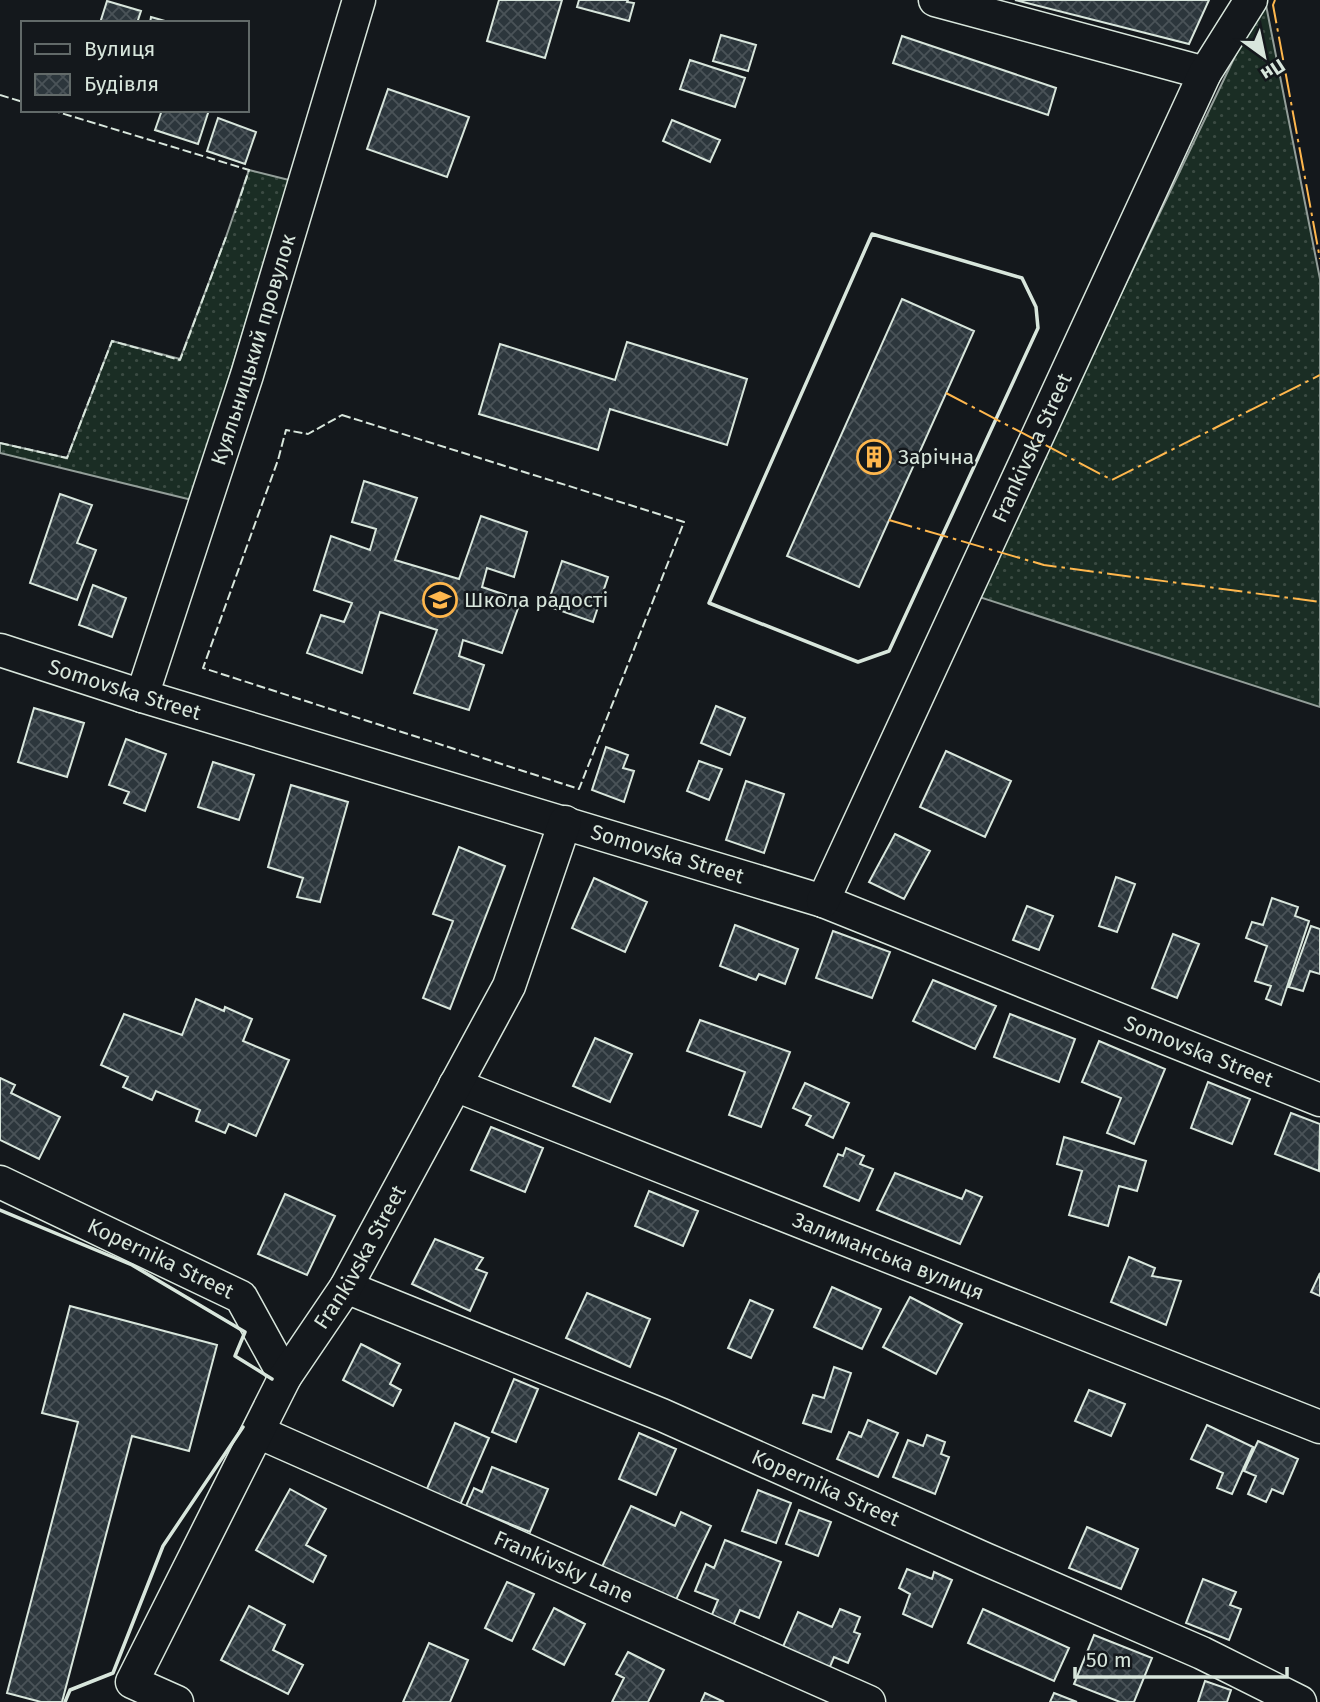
<svg xmlns="http://www.w3.org/2000/svg" width="1320" height="1702" viewBox="0 0 1320 1702" font-family="'Fira Sans',sans-serif">
	<style>
		.grass { fill: url(#grass-dots); stroke: #939e99; stroke-width: 2 }
		.building { fill: url(#building-cross-hatch); stroke: #d8e6dc; stroke-width: 2 }
		.lines { fill: none; stroke-linecap: round; stroke-linejoin: round }
		.minor-casing { stroke: #d8e6dc; stroke-width: 35 }
		.minor { stroke: #14181c; stroke-width: 32 }
		.fence { stroke: #d8e6dc; stroke-width: 2; stroke-dasharray: 9 3.5; stroke-linecap: butt }
		.wall { stroke: #d8e6dc; stroke-width: 3.5 }
		.power { stroke: #ffb74d; stroke-width: 2; stroke-dasharray: 24 5 3.5 5; stroke-linecap: butt }
		.labels { text-anchor: middle; stroke-width: 5; stroke-linejoin: round; paint-order: stroke }
		.street-label { font-size: 21px; fill: #d8e6dc; stroke: #14181c }
		.poi-label { font-size: 21px; fill: #d8e6dc; stroke: #14181c; text-anchor: start }
	</style>
	<defs>
		<pattern id="grass-dots" width="8" height="8" patternUnits="userSpaceOnUse" patternTransform="scale(1.75)"><rect width="8" height="8" fill="#1a2d24"/><path d="M2 2h.1M6 6h.1" fill="none" stroke="#3b4b43" stroke-width="1.8" stroke-linecap="round"/></pattern>
		<pattern id="building-cross-hatch" width="8" height="8" patternUnits="userSpaceOnUse" patternTransform="scale(1.75)"><rect width="8" height="8" fill="#2c363c"/><path d="M0 0l8 8M0 8l8-8" fill="none" stroke="#4a5358"/></pattern>
	</defs>
	<rect width="100%" height="100%" fill="#14181c"/>
	<path class="grass" d="M1262,0H1265L1320,279V707L976,596Z
		M249,170L289,180L192,500L0,453V443L67,458L112,341L180,359L226,237Z"/>
	<path class="building" d="M499,0H562L545,58L487,41Z
		M579,0H628L627,2L634,3L629,21L577,7Z
		M1015,0H1209L1189,44Z
		M107,1L141,11L137,23H100Z
		M151,17L172,23H150Z
		M721,35L756,45L748,71L713,61Z
		M902,36L1056,88L1048,115L893,63Z
		M690,60L745,78L735,107L680,89Z
		M388,89L469,117L447,177L367,149Z
		M162,110H209L198,144L155,130Z
		M218,118L256,132L245,164L207,151Z
		M672,120L720,140L710,162L663,141Z
		M902,299L974,331L859,587L787,556Z
		M627,342L747,379L727,445L610,409L598,450L479,414L500,344L615,380Z
		M364,481L417,498L395,560L459,579L481,516L527,532L514,577L487,568L482,587L521,600L502,653L463,640L459,656L484,665L469,710L414,693L437,630L380,612L362,673L307,653L321,615L344,622L352,603L314,590L331,536L370,550L376,529L352,522Z
		M60,494L92,505L77,543L96,550L77,600L30,583Z
		M562,561L608,577L593,622L547,606Z
		M93,585L126,598L112,637L79,625Z
		M716,706L745,718L730,755L701,743Z
		M34,708L84,723L67,777L18,762Z
		M126,739L166,754L145,811L124,803L129,792L109,785Z
		M606,747L628,755L623,768L634,771L624,802L592,790Z
		M946,751L1011,781L985,837L920,807Z
		M699,761L722,769L709,800L687,791Z
		M213,762L254,775L239,820L198,807Z
		M746,781L784,794L764,853L726,840Z
		M291,785L348,802L320,902L297,897L303,878L268,867Z
		M895,834L930,851L904,899L869,882Z
		M459,847L505,866L450,1009L423,998L453,921L433,914Z
		M1116,877L1135,884L1117,932L1099,926Z
		M594,878L647,902L625,952L572,928Z
		M1272,898L1298,907L1295,916L1309,921L1281,1005L1266,999L1271,986L1255,981L1267,946L1246,938L1252,922L1263,925Z
		M1027,906L1053,916L1039,950L1013,940Z
		M735,925L798,949L785,984L759,974L756,980L720,966Z
		M1311,926L1320,929V974L1310,971L1303,991L1289,987Z
		M833,931L890,952L872,998L816,978Z
		M1173,934L1199,944L1177,998L1152,988Z
		M933,980L996,1006L975,1049L913,1021Z
		M196,999L224,1011L225,1007L252,1019L243,1041L289,1060L256,1136L229,1124L225,1133L196,1121L200,1110L156,1091L152,1100L123,1087L128,1077L101,1065L124,1014L182,1035Z
		M1010,1014L1075,1039L1059,1082L994,1057Z
		M700,1020L790,1052L761,1127L729,1115L745,1072L687,1051Z
		M595,1038L632,1054L610,1102L573,1086Z
		M1099,1041L1165,1069L1134,1144L1107,1133L1121,1098L1082,1082Z
		M0,1078L15,1085L11,1093L60,1117L39,1159L0,1140Z
		M1208,1082L1250,1099L1232,1144L1191,1128Z
		M805,1083L849,1103L833,1138L806,1125L811,1116L793,1108Z
		M1291,1113L1320,1124L1319,1171L1275,1154Z
		M491,1127L543,1148L525,1192L471,1170Z
		M1064,1137L1146,1161L1137,1191L1119,1186L1108,1226L1069,1215L1082,1171L1057,1164Z
		M846,1148L864,1156L860,1164L873,1169L859,1201L824,1186L838,1154L843,1156Z
		M895,1173L962,1199L966,1190L982,1197L960,1244L877,1210Z
		M649,1191L698,1211L683,1246L635,1226Z
		M285,1194L335,1216L307,1275L258,1254Z
		M435,1239L483,1258L476,1269L487,1273L470,1311L412,1284Z
		M1129,1257L1155,1268L1152,1276L1181,1281L1166,1325L1111,1302Z
		M1320,1273V1296L1311,1292Z
		M832,1287L881,1309L862,1349L814,1327Z
		M587,1293L650,1319L630,1367L566,1338Z
		M910,1297L962,1324L936,1374L883,1347Z
		M750,1300L773,1310L751,1358L728,1348Z
		M70,1306L217,1345L189,1451L132,1436L62,1702H41L7,1693L78,1422L42,1413Z
		M361,1344L400,1364L390,1384L401,1390L393,1406L343,1380Z
		M834,1367L851,1373L831,1432L803,1423L813,1395L824,1398Z
		M514,1379L538,1389L516,1442L492,1432Z
		M1089,1390L1125,1404L1111,1436L1075,1421Z
		M868,1420L898,1433L878,1477L837,1459L849,1432L861,1437Z
		M455,1423L489,1438L460,1505L426,1491Z
		M1207,1425L1253,1447L1232,1494L1217,1488L1223,1473L1191,1459Z
		M639,1433L676,1449L656,1495L619,1479Z
		M927,1435L945,1442L941,1454L949,1457L935,1494L893,1477L908,1440L923,1446Z
		M1258,1441L1298,1459L1283,1494L1272,1489L1266,1502L1248,1494L1256,1476L1244,1471Z
		M492,1467L548,1489L530,1532L466,1506L474,1488L482,1492Z
		M290,1489L326,1509L306,1545L326,1556L313,1582L256,1550Z
		M758,1490L791,1503L776,1543L742,1531Z
		M631,1506L675,1526L681,1512L711,1526L673,1606L600,1571Z
		M799,1510L831,1522L818,1556L786,1544Z
		M1087,1527L1138,1549L1121,1589L1069,1568Z
		M725,1540L781,1562L759,1618L740,1610L733,1626L711,1617L718,1600L695,1591L706,1564L714,1568Z
		M907,1569L932,1579L934,1572L952,1580L932,1627L903,1614L910,1594L899,1588Z
		M1203,1579L1236,1592L1230,1605L1241,1609L1229,1640L1186,1623Z
		M507,1582L534,1594L512,1641L485,1628Z
		M249,1606L285,1625L273,1650L303,1665L288,1694L221,1660Z
		M554,1608L585,1624L564,1665L533,1649Z
		M840,1609L860,1617L854,1632L860,1634L848,1663L834,1657L829,1669L782,1649L798,1612L832,1627Z
		M983,1609L1069,1648L1054,1681L968,1643Z
		M1094,1635L1152,1658L1134,1702H1120L1074,1684Z
		M429,1643L468,1660L450,1702H403Z
		M628,1652L664,1670L648,1702H612L624,1678L616,1674Z
		M1205,1681L1231,1690L1227,1702H1198Z
		M705,1693L724,1702H701Z
		M1054,1693L1077,1702H1050Z"/>
	<g class="lines">
		<g class="minor-casing">
			<g id="minor">
				<path d="M935,0L1205,73"/>
				<path id="s1" d="M0,650L142,696L823,901L1320,1100"/>
				<path id="s2" d="M142,696L247,375L359,0"/>
				<path id="s3" d="M823,901L1205,73L1251,0"/>
				<path id="s4" d="M455,1085L1320,1427"/>
				<path id="s5" d="M0,1182L241,1297L285,1377"/>
				<path id="s6" d="M346,1287L662,1415L985,1559L1202,1653L1300,1702"/>
				<path id="s7" d="M258,1432L869,1702"/>
				<path id="s8" d="M177,1702L132,1682L285,1377L346,1287L509,986L565,822"/>
			</g>
		</g>
		<use href="#minor" class="minor"/>
		<path class="fence" d="M0,95L23,102
			M51,110L249,170L235,213
			M342,415L684,522L579,789L203,668L278,460L286,430L308,434Z
			M0,443L67,458L112,341L180,360L226,237"/>
		<path class="wall" d="M872,234L1022,278L1036,307L1038,328L889,651L858,662L709,603Z
			M0,1210L132,1265L245,1332L235,1356L272,1379
			M65,1702L70,1690L113,1673L163,1546L243,1427"/>
		<path class="power" d="M1275,0L1273,5L1320,259
			M946,393L1112,480L1320,375
			M889,520L1044,565L1320,602"/>
	</g>
	<defs>
		<g id="building-ring" transform="scale(1.75)"><circle r="9.5" fill="#14181c" stroke="#ffb74d" stroke-width="1.5"/><path d="M-4-6H4V6H1V3H-1V6H-4ZM-2.5-4.3h1.7v1.8h-1.7ZM.8-4.3h1.7v1.8H.8ZM-2.5-1h1.7V.8h-1.7ZM.8-1h1.7V.8H.8Z" fill="#ffb74d"/></g>
		<g id="school-ring" transform="scale(1.75)"><circle r="9.5" fill="#14181c" stroke="#ffb74d" stroke-width="1.5"/><path d="M0-5L7-2L0 1L-7-2ZM-4 1L0 2.5L4 1V4Q0 6-4 4Z" fill="#ffb74d"/></g>
	</defs>
	<g fill-rule="evenodd">
		<use href="#building-ring" x="874" y="457"/>
		<use href="#school-ring" x="440" y="600"/>
	</g>
	<g class="labels">
		<g class="street-label">
			<text dy="7" stroke="none"><textPath href="#s2" startOffset="364">Куяльницький провулок</textPath></text>
			<text dy="7" stroke="none"><textPath href="#s3" startOffset="499">Frankivska Street</textPath></text>
			<text dy="7" stroke="none"><textPath href="#s1" startOffset="131">Somovska Street</textPath></text>
			<text dy="7" stroke="none"><textPath href="#s1" startOffset="698">Somovska Street</textPath></text>
			<text dy="7" stroke="none"><textPath href="#s1" startOffset="1265">Somovska Street</textPath></text>
			<text dy="7" stroke="none"><textPath href="#s4" startOffset="466">Залиманська вулиця</textPath></text>
			<text dy="7" stroke="none"><textPath href="#s8" startOffset="532">Frankivska Street</textPath></text>
			<text dy="7" stroke="none"><textPath href="#s5" startOffset="178">Kopernika Street</textPath></text>
			<text dy="7" stroke="none"><textPath href="#s6" startOffset="520">Kopernika Street</textPath></text>
			<text dy="7" stroke="none"><textPath href="#s7" startOffset="334">Frankivsky Lane</textPath></text>
		</g>
		<g class="poi-label">
			<text x="898" y="464">Зарічна</text>
			<text x="464" y="607">Школа радості</text>
		</g>
	</g>
	<rect x="21" y="21" width="228" height="91" fill="#14181c" stroke="#626a69" stroke-width="2"/>
	<rect x="35" y="44" width="35" height="10" fill="#14181c" stroke="#626a69" stroke-width="2"/>
	<text x="84" y="56" font-size="21" fill="#d8e6dc">Вулиця</text>
	<rect x="35" y="74" width="35" height="21" fill="url(#building-cross-hatch)" stroke="#626a69" stroke-width="2"/>
	<text x="84" y="91" font-size="21" fill="#d8e6dc">Будівля</text>
	<g transform="translate(1264 56) rotate(147)" stroke="#14181c" stroke-width="5" paint-order="stroke">
	<path d="M0-5L12 26L0 18L-12 26Z" fill="#d8e6dc"/>
	<text y="-10" font-size="19" font-weight="bold" text-anchor="middle" fill="#d8e6dc">Пн</text>
	</g>
	<path d="M1075 1667v10h212v-10" fill="none" stroke="#d8e6dc" stroke-width="3.5"/>
	<text x="1086" y="1667" font-size="21" fill="#d8e6dc" stroke="#14181c" stroke-width="5" paint-order="stroke">50 m</text>
</svg>
